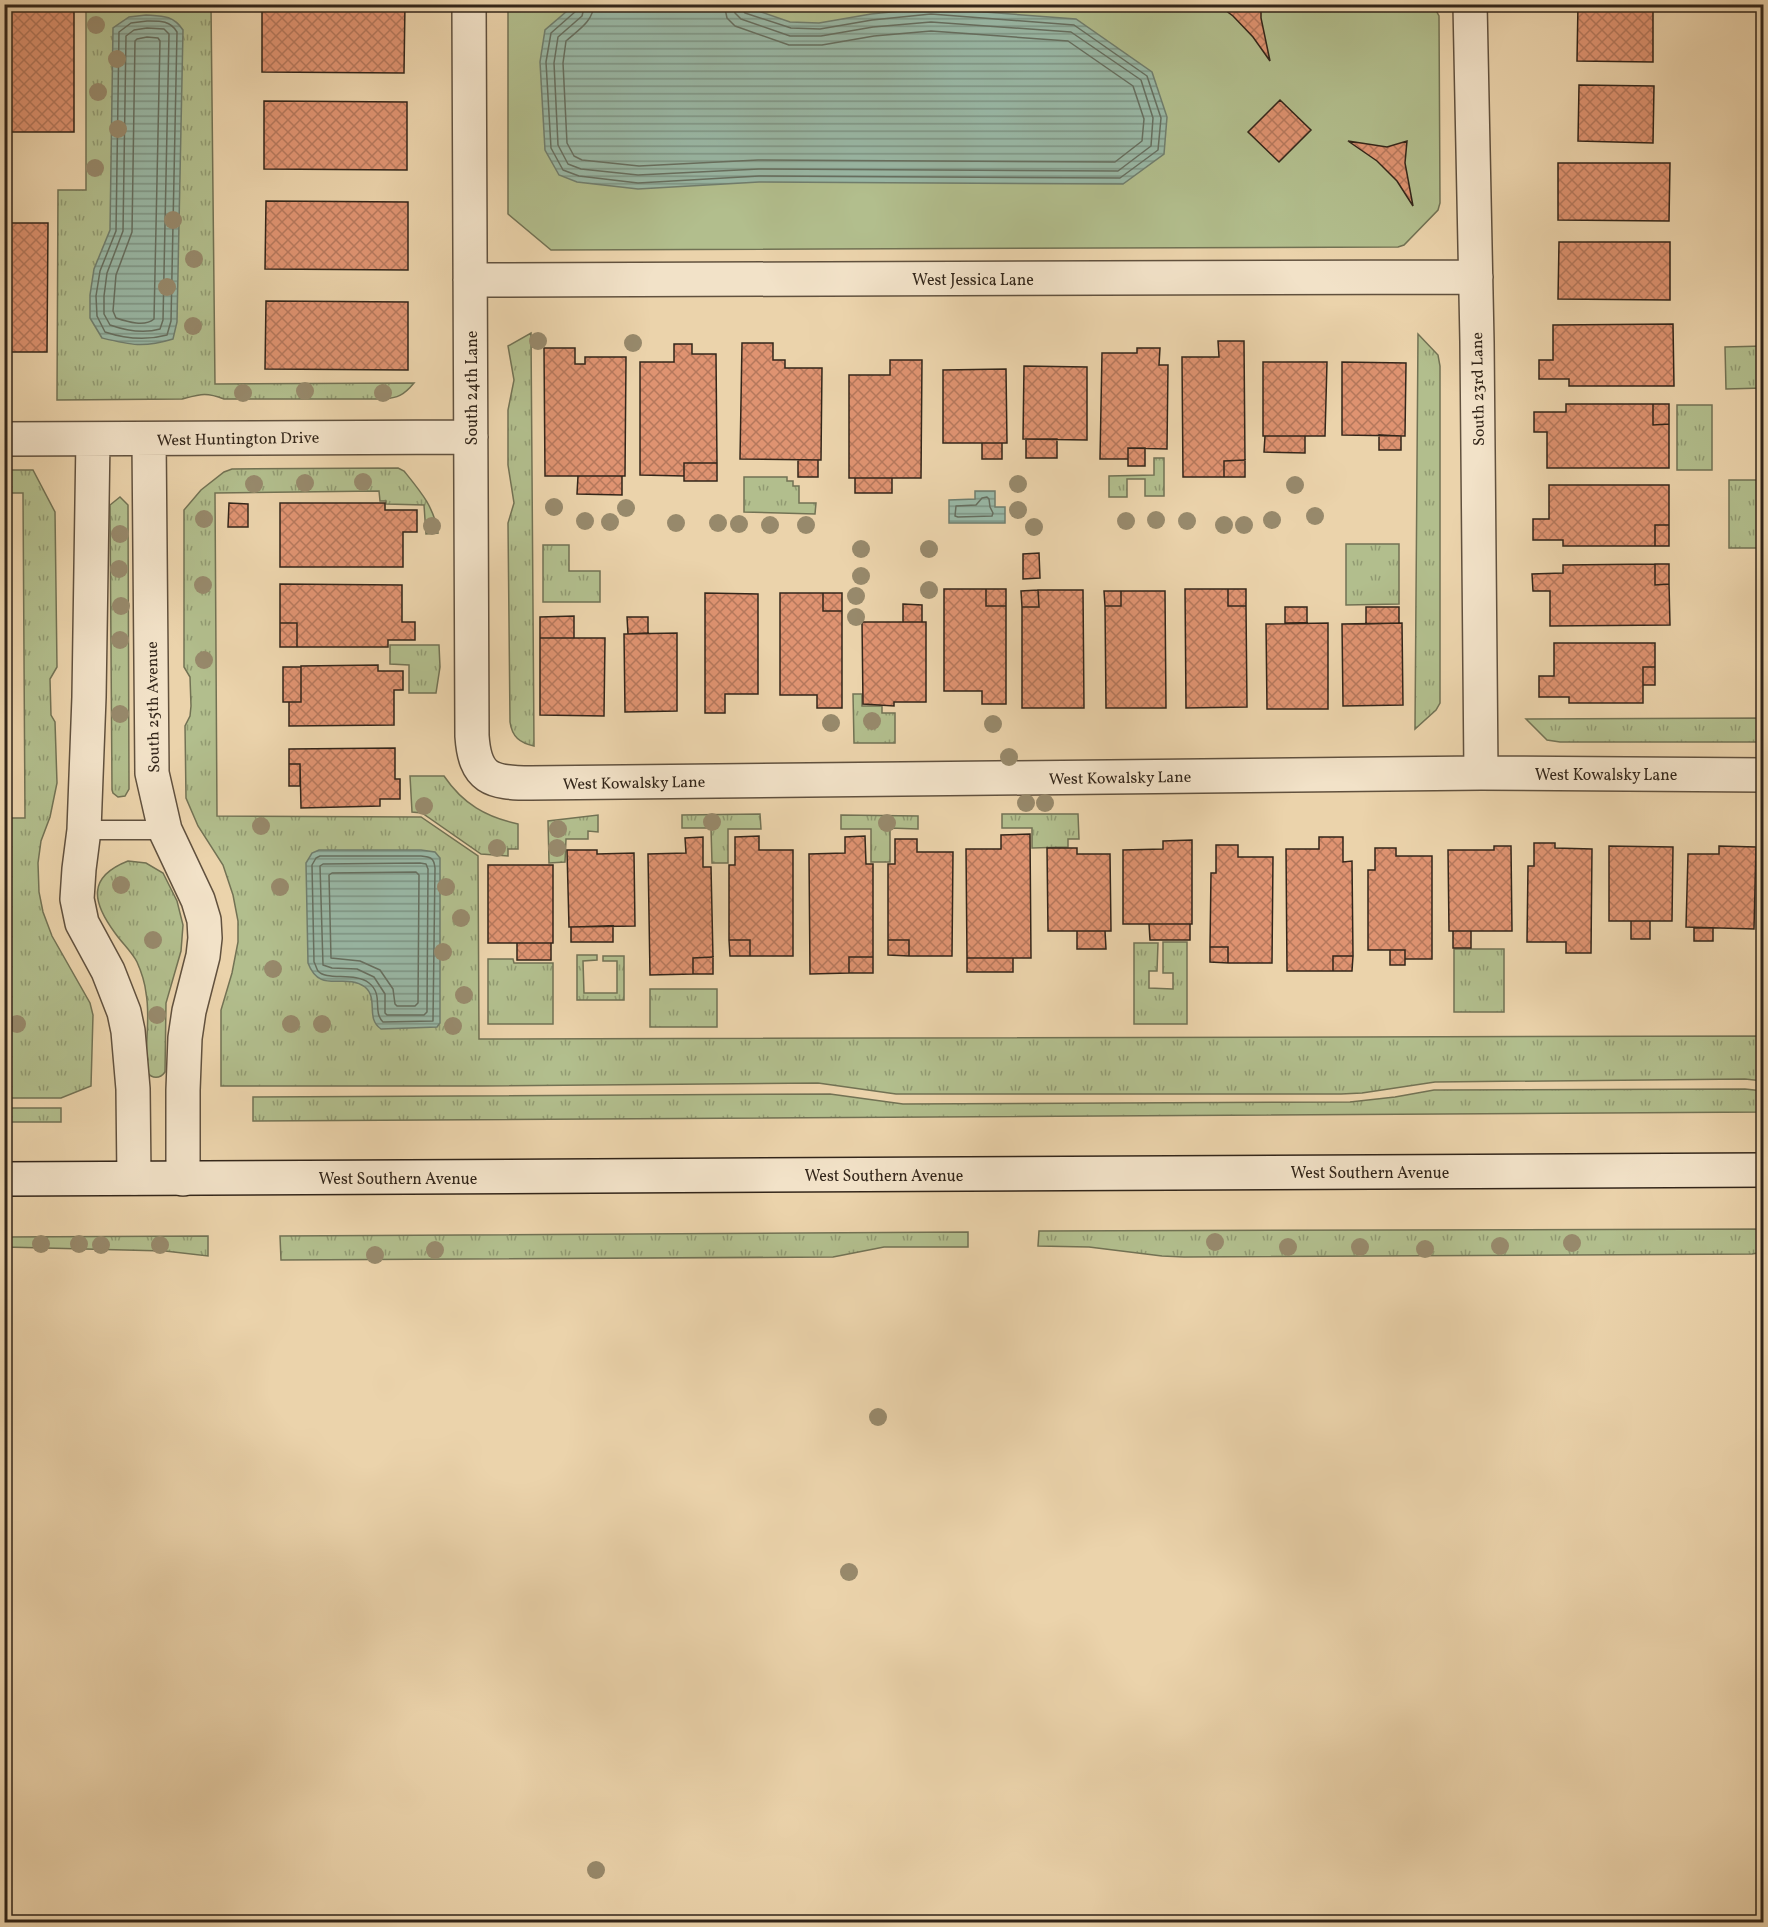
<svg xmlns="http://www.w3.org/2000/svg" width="1768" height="1927" viewBox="0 0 1768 1927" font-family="Vollkorn,serif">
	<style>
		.grass { fill: url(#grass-tufts); stroke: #727254; stroke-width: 1.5 }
		.park { fill: #b2be8d; stroke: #727254; stroke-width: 1.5 }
		.water { fill: url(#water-rules); stroke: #707e6e; stroke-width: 1.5 }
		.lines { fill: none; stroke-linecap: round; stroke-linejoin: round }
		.shore { stroke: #666f60; stroke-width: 1.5 }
		.building { fill: url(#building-cross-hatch); stroke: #33261a; stroke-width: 1.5 }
		.lane-casing { stroke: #61513e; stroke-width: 21 }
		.street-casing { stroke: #61513e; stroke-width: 36 }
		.secondary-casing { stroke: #33261a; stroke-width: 36 }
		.lane { stroke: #f2e2c8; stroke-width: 18 }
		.street { stroke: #f2e2c8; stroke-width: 33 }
		.secondary { stroke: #f2e2c8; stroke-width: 33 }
		.tree { fill: #97896b }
		.labels { text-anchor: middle; stroke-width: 5; stroke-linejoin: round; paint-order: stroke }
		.street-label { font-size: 16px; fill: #33261a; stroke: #f2e2c8 }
	</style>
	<defs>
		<pattern id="grass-tufts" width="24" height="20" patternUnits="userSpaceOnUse" patternTransform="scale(1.5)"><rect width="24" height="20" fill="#b2be8d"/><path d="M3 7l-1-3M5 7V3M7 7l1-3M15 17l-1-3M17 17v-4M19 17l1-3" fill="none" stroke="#919a72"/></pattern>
		<pattern id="water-rules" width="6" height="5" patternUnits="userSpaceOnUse" patternTransform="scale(1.5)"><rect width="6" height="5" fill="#99b8a6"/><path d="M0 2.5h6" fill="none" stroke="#7d9586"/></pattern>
		<pattern id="building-cross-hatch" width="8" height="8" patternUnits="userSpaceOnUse" patternTransform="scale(1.5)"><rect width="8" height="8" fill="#df9371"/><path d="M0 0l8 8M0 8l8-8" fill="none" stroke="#b5785c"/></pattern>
	</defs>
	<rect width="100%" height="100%" fill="#ebd3ab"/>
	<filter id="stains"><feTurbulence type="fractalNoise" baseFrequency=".00333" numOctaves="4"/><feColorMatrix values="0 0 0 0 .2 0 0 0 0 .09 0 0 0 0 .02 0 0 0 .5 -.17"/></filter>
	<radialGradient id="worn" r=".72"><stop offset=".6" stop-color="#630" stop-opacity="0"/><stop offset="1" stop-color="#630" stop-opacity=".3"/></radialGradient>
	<path class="grass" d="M86,5H211L215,384L414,383C404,395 398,398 383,399H224C206,392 201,394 182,399L57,400L58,190H86Z
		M531,333L534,746C520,743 512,737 510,722L508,523L514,503L508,465V410L514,380L508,346Z
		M1418,334L1438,355L1440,366V703L1436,710L1415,729Z
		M1763,346V388L1726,389L1725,347Z
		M1677,405H1712V470H1677Z
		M1154,458H1164V496H1145V479H1127V497H1109V476L1154,475Z
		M398,468L404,471C421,492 434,507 438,533L426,534L424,505L386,504V501H380L379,491L215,493L217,816L421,817L478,856L479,1039L1763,1036V1081L1745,1079L1435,1082L1362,1093L1341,1094H896L818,1083L480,1086H221V1010L232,973L238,942V921L233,895L223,865L198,826L186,798L185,726L190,716L191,706L190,677L184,667V510L201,490L224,472L232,469Z
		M5,470H33L55,512L57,667L50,679L51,715L55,722L57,783L50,817L41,841L38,863L39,892L43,912L52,936L90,1003L93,1015L91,1086L61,1098H5V818H25L23,493H5Z
		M744,477H787V481H793V486H799V503H816L815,514L744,512Z
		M1729,480H1763V548H1729Z
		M120,497L128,505L129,789L125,796L118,797L113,793L112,790L110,505Z
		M1346,544H1399V604L1346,605Z
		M543,545H569V571H600V602H543Z
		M390,645H439L440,667L436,693H409V665L390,664Z
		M853,694H862V706H882V713H895V743H854Z
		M1763,718V742H1560L1547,740L1526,719Z
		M410,776H444C463,804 486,817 518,824V849H508V856L481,854L422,813L412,812Z
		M760,814L761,829H728V863H712L711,828H682V815Z
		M1002,814H1078L1079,839H1068V847L1032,848V828H1002Z
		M598,815V832L588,831V839H566L565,862L549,863L548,821Z
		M841,815L918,816V829L890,828V862H871V829H841Z
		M128,861L146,863L163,873L177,901L183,925L181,951L166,1003L165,1072C160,1079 152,1079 147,1072C144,1046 151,1019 146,993C145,984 141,971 137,962C132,952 122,943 115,933C92,902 87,877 128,861Z
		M1163,942H1187V1024H1134V943H1158L1157,971H1149V988L1173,989V973H1163Z
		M1454,949H1504V1012H1454Z
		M577,955H597V960L583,961L584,993H617V961H603V956H624V1000H577Z
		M488,959H513L514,963H553V1024H488Z
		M650,989H717V1027H650Z
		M1745,1089L1763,1091V1112L253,1121V1097L830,1094L903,1104L1350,1102L1395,1097L1434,1090Z
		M5,1108H61V1122H5Z
		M1764,1229L1763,1252L1752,1254L1184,1257L1162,1256L1089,1247L1038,1246L1039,1231Z
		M968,1232V1247H884L833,1257L281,1260L280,1236Z
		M208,1236V1256L165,1251L5,1247V1237Z"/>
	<path class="park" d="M515,4L1433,5L1439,16L1440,203L1438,210L1404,245L1398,247L551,250L508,214V11Z"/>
	<path class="water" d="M574,5H741L790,22L819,23L871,14L931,8L1076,19L1152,72L1167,117L1164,154L1123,184L759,182L638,189L577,182L559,175L545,150L540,62L545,30Z
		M146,15C162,16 173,15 183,30L177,322L173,339C143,348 131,345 102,338L90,318V295L94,269L110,230L113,28L129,17Z
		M975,491H995V507H1005V523H949V500L975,499Z
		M319,850H421L435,852L440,858V1023L437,1027L381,1029C365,1018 379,999 365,987C344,972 320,995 308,963L306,863L312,853Z"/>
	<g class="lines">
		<path class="shore" d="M578,4L576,11L551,33L546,62L551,148L563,170L579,176L638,183L759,176L1120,178L1158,150L1161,118L1147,76L1074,25L931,14L872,20L820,29L791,28L745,13L742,9L741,4
			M585,4L582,16L558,37L554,63L558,145L568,164L581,169L638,175L759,169L1118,171L1151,146L1153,118L1141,80L1071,32L931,22L873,27L821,36H790L741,19L735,13L733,4
			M594,4C593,22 578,30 566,41L563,63L567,143L574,156L582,160L639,166L758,160L1115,162L1142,141L1144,119L1133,86L1068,41L931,31L874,36L822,45H789L735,26L727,18L724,4
			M147,21C159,21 170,20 177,32L171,321L167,335C145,341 126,339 105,332L97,316L96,296L100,271L116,231L119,32L131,23Z
			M147,28L164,29L169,34L163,320L160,329C143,334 127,331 110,325L104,314V296L107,273L123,231L126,36L134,30Z
			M147,37L158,38L160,41L154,319C145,327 128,322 116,318L113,311L116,275L132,232L135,41L137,39Z
			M987,497L989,499L990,507L993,513L992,516L958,517L955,516L956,506L976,505L982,498Z
			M320,856H421C431,857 434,858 435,868L433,1021L383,1022C372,1011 384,995 369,983C355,972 326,981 318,971C317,970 315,963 314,962L312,865L316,858Z
			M420,863L426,864L428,869L427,1012L424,1015H387L385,1013V994L374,977L357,969L332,968L323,965L320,866L323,864Z
			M416,872L419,875L418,1003L415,1006H397L395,1004L393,989L380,970L360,961L331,958L329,875L332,873Z"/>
	</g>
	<path class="building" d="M6,4H74V132H7Z
		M262,4H405L404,73L262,72Z
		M1217,4H1261V18L1270,61L1253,37L1233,16Z
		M1578,4H1653V62L1577,61Z
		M1579,85L1654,86L1653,143L1578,141Z
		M1280,100L1311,130L1279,162L1248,132Z
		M264,101L407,102V170L264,169Z
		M1348,141L1387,147L1407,141L1405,163L1413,206L1397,181L1377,161Z
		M1558,163H1670L1669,221L1558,220Z
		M266,201L408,202V270L265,269Z
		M4,223H48L47,352H4Z
		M1559,242H1670V300L1558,299Z
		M266,301L408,302V370L265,369Z
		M1673,324L1674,386H1569V379H1539V360H1553V325Z
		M1218,341H1244L1245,460L1224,461V477H1183L1182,357H1219Z
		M742,343H773V360H785V368H822L821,460L740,459Z
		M674,344H692V354H716L717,463H684V476L640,475V362H674Z
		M544,348H575V364H585V357H626L625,476H545Z
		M1137,348H1160L1159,365H1168L1167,449L1128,448V459H1100L1102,353H1137Z
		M890,360H922L921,478H849V375H890Z
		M1263,362H1327L1325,436H1263Z
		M1342,362L1406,363L1405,436L1342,435Z
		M1024,366L1087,367V440L1023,439Z
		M1006,369L1007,443H943V370Z
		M1566,404H1653V425L1669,424V468H1547V432H1534V412H1566Z
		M1653,404H1669V424L1653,425Z
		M1379,435L1401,436V450H1379Z
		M1265,436H1305V453L1264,452Z
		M1026,439H1057V458H1026Z
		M982,443H1002V459H982Z
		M1128,448H1145V466H1128Z
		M798,460H818V477H798Z
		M1245,460V477H1224V461Z
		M684,463H717V481H684Z
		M578,476H622V495L577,494Z
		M855,478H892V493H855Z
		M1549,485H1669V525H1655V546H1563V540H1533V519H1549Z
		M229,503L248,504V527H228Z
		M280,503H385V510H417V532H403V567H280Z
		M1655,525H1669V546H1655Z
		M1039,553L1040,578L1023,579V554Z
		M1655,564V585L1669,584L1670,625L1550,626V591H1533L1532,574L1563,573V565Z
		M1655,564H1669V584L1655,585Z
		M280,584L402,585V622H415V640H388V647H297V623H280Z
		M944,589H986V606H1006V704H982V691H944Z
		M986,589H1006V606H986Z
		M1185,589H1228V606H1246L1247,707L1186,708Z
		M1228,589H1246V606H1228Z
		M1038,590H1083L1084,708H1022V607H1039Z
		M1038,590L1039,607H1022L1021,591Z
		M1104,591H1121V606H1105Z
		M1121,591H1165L1166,708H1106L1105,606H1121Z
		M705,593L758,594V694H725V713H705Z
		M780,593H823V611H842V708H817V695H780Z
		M823,593H842V611H823Z
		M903,604L922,605V622H903Z
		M1285,607H1307V623H1285Z
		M1366,607H1399V623L1366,624Z
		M574,616V638H540V617Z
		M627,617H648V633L628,634Z
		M862,622H926V702H894V706L863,704Z
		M280,623H297V647H280Z
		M1328,623V709H1267L1266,624Z
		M1402,623L1403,705L1343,706L1342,624Z
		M677,633V711L625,712L624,634Z
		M540,638H605L604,716L540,715Z
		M1554,643H1655V667H1643V703H1569V697H1539V676H1554Z
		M378,665V671H403V690H394V725L289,726V702H301V666Z
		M283,667H301V702H283Z
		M1643,667H1655V685H1643Z
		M395,748V779H400V799H380V806L301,808L300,764H289V749Z
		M289,764H300V786H289Z
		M1030,834L1031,958H967L966,849H1001V835Z
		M759,836V850H793V956H750V940H729V865H735V837Z
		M865,836L866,864H873V957H849V973L810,974L809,854L845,853V837Z
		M703,837V867H711L713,957L693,958V974L650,975L648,854L686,853L685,838Z
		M1319,837H1343V862L1352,861L1353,956H1333V971H1287L1286,849H1319Z
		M895,839H917V852H953L952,956H909V940H888V864H895Z
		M1192,840V924H1123V850L1163,849V841Z
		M1534,843H1555V848L1592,849L1591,953H1566V942H1527L1528,866H1534Z
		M1216,845H1238V857H1273L1272,963H1228V947H1210L1211,873H1216Z
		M1494,846H1511L1512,931H1449L1448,850H1494Z
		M1609,846L1673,847L1672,921H1609Z
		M1719,846L1756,847L1754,929L1686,927L1688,854H1719Z
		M1047,848H1077V854H1110L1111,931H1048Z
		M1375,848H1396V856H1432V959H1405V950H1368V870H1375Z
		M567,850H597V854L634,853L635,926L569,927Z
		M488,865H553V943H488Z
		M1631,921H1650V939H1631Z
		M1149,924H1190V940H1150Z
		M613,926V942H571V927Z
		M1694,928H1713V941H1694Z
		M1077,931H1105L1106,949H1077Z
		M1453,931H1471V948H1453Z
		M729,940H750V956H730Z
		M888,940H909V956L888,955Z
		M517,943H551V960H517Z
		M1210,947H1228V963L1210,962Z
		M1390,950H1405V965H1390Z
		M1333,956H1353L1352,971H1333Z
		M713,957V974H693V958Z
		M849,957H873V973H849Z
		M967,958H1013V972H967Z"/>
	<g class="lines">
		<g class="lane-casing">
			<path id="lane" d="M84,830H165"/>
		</g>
		<g class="street-casing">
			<path id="street" d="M469,4L472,736C475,779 491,783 531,783L1481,773L1764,775
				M1470,4L1477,342L1481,773
				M470,280L1476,277
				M4,439L471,437
				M93,439L89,697L84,830L79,869L77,899L82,923L108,971L124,1012L128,1031L133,1089L134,1178
				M149,439L152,773L165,830L198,900L204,920L205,938L203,956L189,1011L185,1038L183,1090V1179"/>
		</g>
		<g class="secondary-casing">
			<path id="secondary" d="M4,1179L1764,1170"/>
		</g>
		<use href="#lane" class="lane"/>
		<use href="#street" class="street"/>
		<use href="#secondary" class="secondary"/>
	</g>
	<g class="tree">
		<circle cx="96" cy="25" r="9"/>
		<circle cx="117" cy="59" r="9"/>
		<circle cx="98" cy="92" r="9"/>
		<circle cx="118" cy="129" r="9"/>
		<circle cx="95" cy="168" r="9"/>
		<circle cx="173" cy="220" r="9"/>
		<circle cx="194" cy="259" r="9"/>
		<circle cx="167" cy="287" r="9"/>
		<circle cx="193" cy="326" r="9"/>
		<circle cx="538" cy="341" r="9"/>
		<circle cx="633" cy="343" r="9"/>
		<circle cx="305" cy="391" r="9"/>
		<circle cx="243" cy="393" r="9"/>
		<circle cx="383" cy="393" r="9"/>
		<circle cx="363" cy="482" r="9"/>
		<circle cx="305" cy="483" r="9"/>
		<circle cx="254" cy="484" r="9"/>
		<circle cx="1018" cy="484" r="9"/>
		<circle cx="1295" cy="485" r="9"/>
		<circle cx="554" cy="507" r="9"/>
		<circle cx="626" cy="508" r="9"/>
		<circle cx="1018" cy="510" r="9"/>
		<circle cx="1315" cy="516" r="9"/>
		<circle cx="204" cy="519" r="9"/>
		<circle cx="1156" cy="520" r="9"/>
		<circle cx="1272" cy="520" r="9"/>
		<circle cx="585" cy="521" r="9"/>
		<circle cx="1126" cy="521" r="9"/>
		<circle cx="1187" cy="521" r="9"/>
		<circle cx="610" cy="522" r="9"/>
		<circle cx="676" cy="523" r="9"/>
		<circle cx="718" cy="523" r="9"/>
		<circle cx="739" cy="524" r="9"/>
		<circle cx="770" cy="525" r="9"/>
		<circle cx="806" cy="525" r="9"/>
		<circle cx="1224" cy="525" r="9"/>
		<circle cx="1244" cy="525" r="9"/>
		<circle cx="432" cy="526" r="9"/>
		<circle cx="1034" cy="527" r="9"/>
		<circle cx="120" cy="534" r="9"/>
		<circle cx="861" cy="549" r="9"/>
		<circle cx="929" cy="549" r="9"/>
		<circle cx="119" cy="569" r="9"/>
		<circle cx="861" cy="576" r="9"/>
		<circle cx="203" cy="585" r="9"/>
		<circle cx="929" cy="590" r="9"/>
		<circle cx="856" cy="596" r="9"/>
		<circle cx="121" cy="606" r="9"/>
		<circle cx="856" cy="617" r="9"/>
		<circle cx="120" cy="640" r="9"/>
		<circle cx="204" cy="660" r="9"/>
		<circle cx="120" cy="714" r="9"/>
		<circle cx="872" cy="721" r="9"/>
		<circle cx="831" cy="723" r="9"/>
		<circle cx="993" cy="724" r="9"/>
		<circle cx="1009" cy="757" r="9"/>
		<circle cx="1026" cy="803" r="9"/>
		<circle cx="1045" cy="803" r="9"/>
		<circle cx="424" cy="806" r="9"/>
		<circle cx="712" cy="822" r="9"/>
		<circle cx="887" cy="823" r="9"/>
		<circle cx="261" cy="826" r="9"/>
		<circle cx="558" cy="829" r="9"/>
		<circle cx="497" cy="848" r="9"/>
		<circle cx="557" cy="848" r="9"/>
		<circle cx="121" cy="885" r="9"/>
		<circle cx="280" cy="887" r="9"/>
		<circle cx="446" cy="887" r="9"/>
		<circle cx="461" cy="918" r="9"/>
		<circle cx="153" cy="940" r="9"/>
		<circle cx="443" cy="952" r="9"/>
		<circle cx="273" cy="969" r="9"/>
		<circle cx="464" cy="995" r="9"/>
		<circle cx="157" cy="1015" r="9"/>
		<circle cx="17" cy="1024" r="9"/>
		<circle cx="291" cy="1024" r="9"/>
		<circle cx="322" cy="1024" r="9"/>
		<circle cx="453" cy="1026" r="9"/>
		<circle cx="1215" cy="1242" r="9"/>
		<circle cx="1572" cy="1243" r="9"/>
		<circle cx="41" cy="1244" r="9"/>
		<circle cx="79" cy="1244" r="9"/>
		<circle cx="101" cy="1245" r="9"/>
		<circle cx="160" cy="1245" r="9"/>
		<circle cx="1500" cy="1246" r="9"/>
		<circle cx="1288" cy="1247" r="9"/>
		<circle cx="1360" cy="1247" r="9"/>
		<circle cx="1425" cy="1249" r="9"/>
		<circle cx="435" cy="1250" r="9"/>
		<circle cx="375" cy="1255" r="9"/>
		<circle cx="878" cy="1417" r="9"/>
		<circle cx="849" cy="1572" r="9"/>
		<circle cx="596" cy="1870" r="9"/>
	</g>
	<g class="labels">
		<g class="street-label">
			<text x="973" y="285">West Jessica Lane</text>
			<text transform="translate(471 388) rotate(-90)" y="6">South 24th Lane</text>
			<text transform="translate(1477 389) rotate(-91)" y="6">South 23rd Lane</text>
			<text transform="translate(238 438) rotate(-1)" y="6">West Huntington Drive</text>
			<text transform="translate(152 707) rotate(-91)" y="6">South 25th Avenue</text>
			<text x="1606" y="780">West Kowalsky Lane</text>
			<text transform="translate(1120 777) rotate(-1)" y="6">West Kowalsky Lane</text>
			<text transform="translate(634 782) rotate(-1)" y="6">West Kowalsky Lane</text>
			<text x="1370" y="1178">West Southern Avenue</text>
			<text x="884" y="1181">West Southern Avenue</text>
			<text x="398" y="1184">West Southern Avenue</text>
		</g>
	</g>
	<rect width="1768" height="1927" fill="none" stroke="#ebd3ab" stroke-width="24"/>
	<rect x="6" y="6" width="1756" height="1915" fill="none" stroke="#33261a" stroke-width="3"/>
	<rect x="12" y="12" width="1744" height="1903" fill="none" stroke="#33261a" stroke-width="1.5"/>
	<rect width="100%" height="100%" filter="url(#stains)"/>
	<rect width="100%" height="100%" fill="url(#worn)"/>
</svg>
